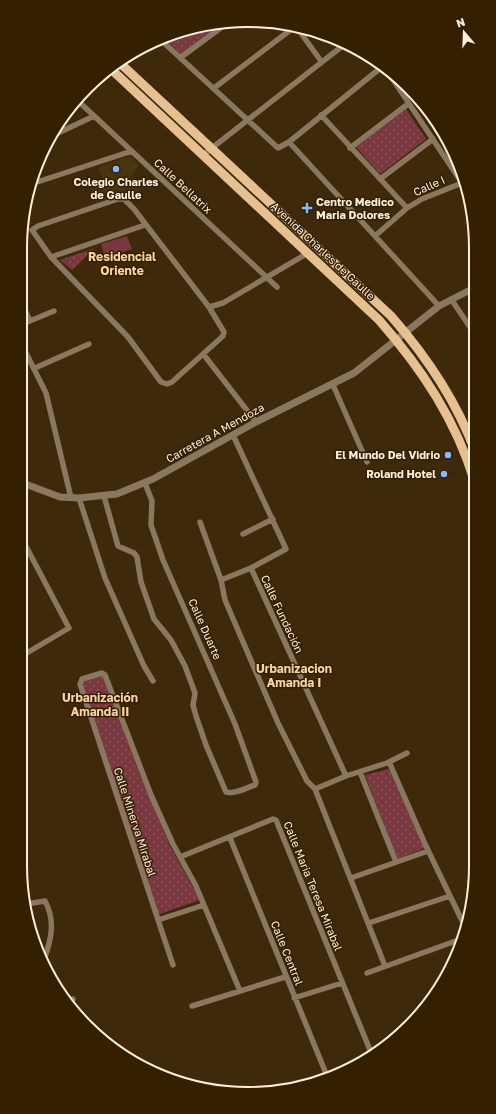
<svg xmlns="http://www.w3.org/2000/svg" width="496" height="1114" viewBox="0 0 496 1114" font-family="'Golos Text',sans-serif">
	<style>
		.built { fill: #4a330f }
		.park { fill: url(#park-dots) }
		.pitch { fill: #793740 }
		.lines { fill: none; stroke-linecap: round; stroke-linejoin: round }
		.minor { stroke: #8a7760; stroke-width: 5.5 }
		.tertiary { stroke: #8a7760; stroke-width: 7 }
		.primary { stroke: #e6c090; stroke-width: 9 }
		.poi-dot { fill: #85bbfb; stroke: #341f01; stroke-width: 1.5 }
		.labels { text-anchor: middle; stroke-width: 3; stroke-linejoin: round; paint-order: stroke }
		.poi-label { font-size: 11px; font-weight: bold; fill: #fdefde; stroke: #341f01; text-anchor: end }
		.street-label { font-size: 11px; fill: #fdefde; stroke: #341f01 }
		.neighbourhood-label { font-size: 12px; font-weight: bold; fill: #f9d4a6; stroke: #341f01 }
		.rim { fill: none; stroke: #fdefde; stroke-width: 2 }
	</style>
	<defs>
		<pattern id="park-dots" width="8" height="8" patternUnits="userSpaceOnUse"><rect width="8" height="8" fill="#793740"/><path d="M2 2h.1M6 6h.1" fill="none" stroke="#8d545b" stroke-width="1.8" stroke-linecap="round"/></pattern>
	</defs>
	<rect width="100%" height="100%" fill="#3e290a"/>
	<path class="built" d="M130,156L139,165L131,176L140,189L129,197L123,194L96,203L91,188L104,184L98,167Z"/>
	<path class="park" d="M225,23L182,55L165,39Z
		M406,109L426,139L380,174L356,147Z
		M95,248L72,270L60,260Z
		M103,675L138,770L170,846L200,900L157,915L82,682Z
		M389,769L425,848L397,859L365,775Z"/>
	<path class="pitch" d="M127,236L132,249L105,258L101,244Z"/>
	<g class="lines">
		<path class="minor" d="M298,29L321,61
			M161,40L278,148L289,142L383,66
			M180,58L230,21
			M214,88L293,28
			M76,99L277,287
			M321,115L407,208
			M56,134L94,116
			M289,142L439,306
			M350,148L408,104
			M203,155L345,44
			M380,179L433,139
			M31,184L132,151
			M118,199H124L134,209L209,307L224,332L223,336L172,382L167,384L161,382L128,337L51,257L32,230L38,226Z
			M375,236L407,208L422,199L462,183L386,69
			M51,257L145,225
			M20,299L30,321
			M451,299L474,333
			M209,307L223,303L308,253
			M20,325L54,311
			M20,341L46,393L71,498
			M204,355L256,422
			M35,368L89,344
			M333,385L367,462
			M104,496L118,546L134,553L137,557L141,582L154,619L171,640L185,666L195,693L193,705L196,716L206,745L226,792C234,795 248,787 255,785L256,782L235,724L163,560L151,525L152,501L145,483
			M79,498L105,578L144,666L153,681
			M200,522L221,580L225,600L278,723L307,781L315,789L385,966
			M243,534L273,519
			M251,568L346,776
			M221,580L251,568L286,549L233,435
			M20,657L69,628L20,535
			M387,763L407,753
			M360,772L396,862
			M315,789L346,776L387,763L390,764L426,846L466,929
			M230,838L327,1076
			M180,857L273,819L276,820L372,1055
			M351,878L428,851
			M26,904L45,901C56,921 51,940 44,960
			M158,920L204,905
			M369,923L450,896
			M173,965L80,684L82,679L102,673L105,675L151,795L173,844L196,886L240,991
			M367,973L464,938
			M294,998L342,983
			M67,1000L73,999
			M192,1006L285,977
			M275,1092L297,1084"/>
		<path class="tertiary" d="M20,482L60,497L79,498L117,494L153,479L256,422L354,373L439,306L474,288"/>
		<path class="primary" d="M121,64L391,316C427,357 456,400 475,451
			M112,70L379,320C422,369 456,420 475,483"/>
	</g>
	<g class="poi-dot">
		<circle cx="116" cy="169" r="4"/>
		<path d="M305 202h4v4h4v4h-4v4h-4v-4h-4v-4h4z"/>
		<circle cx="448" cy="455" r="4"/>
		<circle cx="444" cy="474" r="4"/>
	</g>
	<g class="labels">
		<g class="poi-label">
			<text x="116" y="186" text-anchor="middle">Colegio Charles<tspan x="116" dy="13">de Gaulle</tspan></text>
			<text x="316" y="206" text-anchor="start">Centro Medico<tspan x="316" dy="13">Maria Dolores</tspan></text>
			<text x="440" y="459">El Mundo Del Vidrio</text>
			<text x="436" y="478">Roland Hotel</text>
		</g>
		<g class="street-label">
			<text transform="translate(183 186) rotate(43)" y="4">Calle Bellatrix</text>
			<text transform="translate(429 186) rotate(-24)" y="4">Calle I</text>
			<text transform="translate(323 251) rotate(43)" y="4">Avenida Charles de Gaulle</text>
			<text transform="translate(215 433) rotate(-29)" y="4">Carretera A Mendoza</text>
			<text transform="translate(282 614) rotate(65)" y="4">Calle Fundación</text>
			<text transform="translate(205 629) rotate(66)" y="4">Calle Duarte</text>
			<text transform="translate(135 822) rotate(72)" y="4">Calle Minerva Mirabal</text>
			<text transform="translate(313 886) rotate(68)" y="4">Calle Maria Teresa Mirabal</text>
			<text transform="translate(287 953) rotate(68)" y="4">Calle Central</text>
		</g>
		<g class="neighbourhood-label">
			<text x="122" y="261">Residencial<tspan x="122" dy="14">Oriente</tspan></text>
			<text x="294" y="673">Urbanizacion<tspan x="294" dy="14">Amanda I</tspan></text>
			<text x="100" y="702">Urbanización<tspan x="100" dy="14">Amanda II</tspan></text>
		</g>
	</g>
	<path d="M0 0H496V1114H0ZM248 27H248A221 221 0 0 1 469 248V866A221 221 0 0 1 248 1087H248A221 221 0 0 1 27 866V248A221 221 0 0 1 248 27Z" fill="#341f01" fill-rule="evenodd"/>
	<path class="rim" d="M248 27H248A221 221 0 0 1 469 248V866A221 221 0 0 1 248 1087H248A221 221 0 0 1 27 866V248A221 221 0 0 1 248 27Z"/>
	<g transform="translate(464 32) rotate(341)" stroke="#341f01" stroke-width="3" paint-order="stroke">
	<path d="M0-3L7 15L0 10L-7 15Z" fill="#fdefde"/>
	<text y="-6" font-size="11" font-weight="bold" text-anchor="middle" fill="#fdefde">N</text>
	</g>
</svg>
